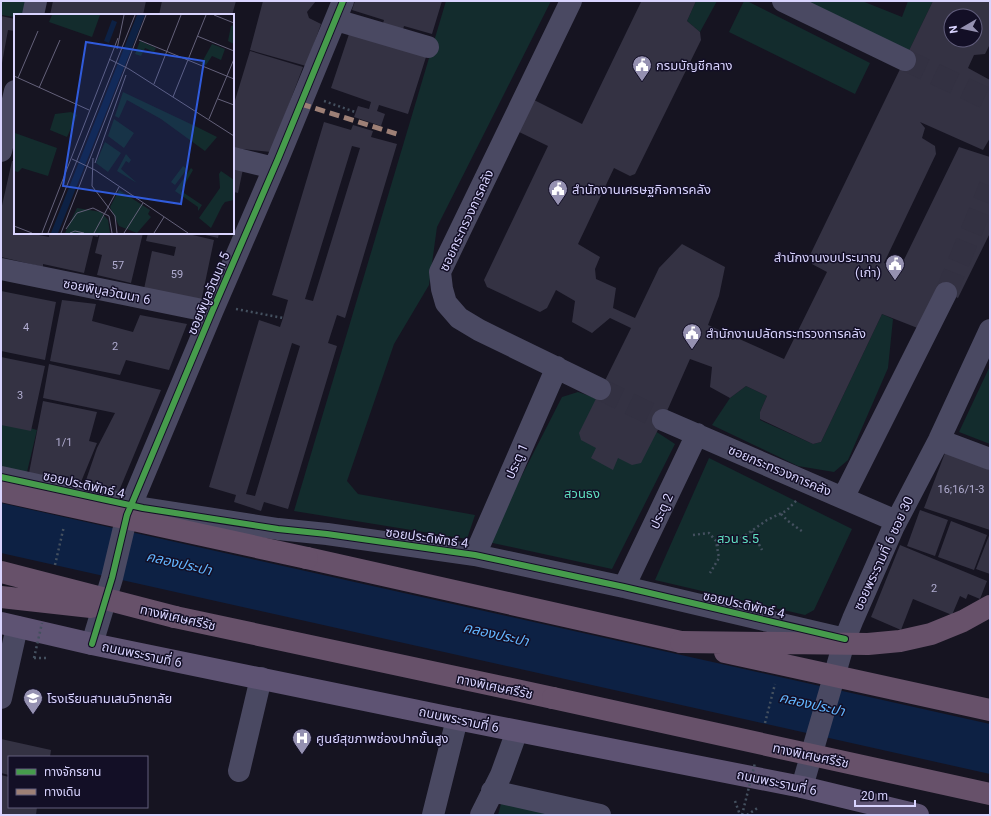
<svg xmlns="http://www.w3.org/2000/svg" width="991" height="816" viewBox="0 0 991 816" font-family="Roboto,'Noto Sans Thai',sans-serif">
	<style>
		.green { fill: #132c2d }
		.water { fill: #0d2144 }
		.building { fill: #343243; fill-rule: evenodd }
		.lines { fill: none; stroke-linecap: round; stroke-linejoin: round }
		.minor-tunnel { stroke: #333142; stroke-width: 22; stroke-dasharray: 22 11; stroke-linecap: butt }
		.path { stroke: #44505f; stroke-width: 2.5; stroke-dasharray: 2 3; stroke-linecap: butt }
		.minor { stroke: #4a4962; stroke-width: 22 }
		.major { stroke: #5e5373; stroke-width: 22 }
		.highway { stroke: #67516a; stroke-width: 22 }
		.path-bridge { stroke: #44505f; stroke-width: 2.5; stroke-dasharray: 2 3; stroke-linecap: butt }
		.highway-bridge { stroke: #67516a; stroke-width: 22 }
		.quiet { stroke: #9e8076; stroke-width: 5; stroke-dasharray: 10 5; stroke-linecap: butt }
		.cycleway-casing { stroke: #130f26; stroke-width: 8 }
		.cycleway { stroke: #469c4c; stroke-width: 6 }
		.labels { text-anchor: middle; stroke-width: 3; stroke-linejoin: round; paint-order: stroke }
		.number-label { font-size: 11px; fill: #b0acd0 }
		.poi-label { font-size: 13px; fill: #d9d4ff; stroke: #130f26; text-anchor: start }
		.street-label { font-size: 13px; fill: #d9d4ff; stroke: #130f26 }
		.park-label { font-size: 13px; fill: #5fe0c0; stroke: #130f26 }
		.water-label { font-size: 14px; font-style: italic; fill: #62b6ff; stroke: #130f26 }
		.inset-road { fill: none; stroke: #64617a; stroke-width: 1 }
		.view { fill: #305bdc; fill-opacity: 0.15; stroke: #305bdc; stroke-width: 2 }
		.inset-edge { fill: none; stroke: #d9d4ff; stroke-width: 2 }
	</style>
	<rect width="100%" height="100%" fill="#161421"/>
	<path class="green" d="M1,1H26L23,15H15V17L1,15Z
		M446,1H551L437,227L429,285L394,344L347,481L358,494L475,515L467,539L294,511Z
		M696,1H717L700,32L687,21Z
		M744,1H747L870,63L855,94L729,32Z
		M800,1H862L902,17L908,1H933L908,53Z
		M882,314L893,319L888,368L848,460L834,472L798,466L712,425L730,398L746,386L767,396L760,412V420L813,444L821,442Z
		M990,366V444L959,432Z
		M578,392C613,403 645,424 675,444L612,569L488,542L562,397Z
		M1,420L37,430L27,472L1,467Z
		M709,458L852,529L814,610L805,615L655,580Z
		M502,800L557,815H498Z"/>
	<path class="water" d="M1,503L990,724V774L1,553Z"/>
	<path class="building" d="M53,1H146L143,15H50Z
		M162,1H236L232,15H159Z
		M263,1H316L307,12L309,18L321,24L306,66L250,50Z
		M355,1H442L432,34L404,26L401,36L381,30L384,20L352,10Z
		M640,1H696L687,21L700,32L701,40L635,174L630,176L614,168L578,244L600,257L595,269L596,279L616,288L613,308L635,318L659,268L682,244L725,267L719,296L708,325L784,359L827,272L812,264L811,253L933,1H990V44L985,54L974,55L968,68L990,80V138L983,150L920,122L925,128L922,138L935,146L936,154L884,263L899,270L959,147L990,157V233L958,298L939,290L920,329L882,314L821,442L813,444L760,419V412L767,396L746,386L730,398L710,387L712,367L690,359L663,420L641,463L632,465L618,458L613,470L591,458L596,448L581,440L579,433L631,328L610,318L592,333L572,322L575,301L556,290L547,308L540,312L487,287L484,280L548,146L515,130L530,98L582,124L641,2ZM951,16H975V40H951Z
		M1,16L15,19V31L8,30L2,63Z
		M349,34L426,57L408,114L379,105L377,111L385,114L381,126L354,117L358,106L369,109L371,102L331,88Z
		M250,51L303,67L271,152L233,148V107Z
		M324,122L351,130L353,125L373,131L371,137L397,144L345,318L337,315L328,343L337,346L288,509L264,502L261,511L234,502L236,495L209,487L259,320L280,327L283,318L288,300L272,295ZM352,146L360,148L313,301L305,299ZM292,343L300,346L255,496L246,494Z
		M12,161H15V233H29L49,237V233H99L98,237L93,236L84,273L43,264V267L1,257V210Z
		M233,167L243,169L238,193L234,192V195Z
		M100,233H143L131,283L97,275L102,255L95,253Z
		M148,233H184L214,240L201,302L144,289L152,251L174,256L176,247L146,241Z
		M197,233H219L218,238Z
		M1,291L56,302L45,360L1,351Z
		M62,300L96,304L92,321L133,332L140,315L187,324L169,370L126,360L120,375L50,361Z
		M1,357L45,366L31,431L1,425Z
		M49,364L161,390L119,491L110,492L84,486L97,448L115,413L43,398Z
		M43,401L97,412L89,441L97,443L81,482L29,473Z
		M945,453L990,470V530L924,508Z
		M920,510L948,520L935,556L907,546Z
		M951,521L987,535L974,570L938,557Z
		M990,533V574L976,569Z
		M900,545L987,581L980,599L968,594L966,599L960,596L952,615L913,599L901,630L871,617Z
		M1,739L51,750L50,757H9V775L1,773Z
		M1,775L9,777V807H37L36,815H1Z"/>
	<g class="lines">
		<path class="minor-tunnel" d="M905,60L990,100
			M946,293L990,186
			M600,389L663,420"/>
		<path class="path" d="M324,101L355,112
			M236,309L283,318
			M781,514L788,521L803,532
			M752,531L762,550
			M693,535L709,533L716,541L719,558L710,573
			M717,545L740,539L767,520L786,511L797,500
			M34,658H48
			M735,801L740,815
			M747,815L759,807"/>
		<path class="minor" d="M571,1L440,272L442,289L446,303L459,318L479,330L600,389
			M783,1L905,60
			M33,15L36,1
			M336,20L428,47
			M1,151L15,91
			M233,158L274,168
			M1,269L212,312
			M663,420L896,521
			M939,440L990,459
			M1,477L143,508L278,529L327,534L475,555L624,587L845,639
			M843,498L946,293
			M475,555L557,367
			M624,587L697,434
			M92,644L112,578L127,515L212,312L278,159L343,1
			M1,698L17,627
			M239,771L261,678
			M802,787L845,639L853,619L893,528L939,440L990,330
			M492,791L600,815
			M433,815L457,719
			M481,815L501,775L517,731"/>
		<path class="major" d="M1,623L92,644L457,719L802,787L918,815"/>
		<path class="highway" d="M307,558L681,642
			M175,617L553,698"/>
		<path class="path-bridge" d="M55,565L64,526
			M34,658L42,623
			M765,723L775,684
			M742,815L755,763"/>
		<path class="highway-bridge" d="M1,491L307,558
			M1,572L175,617
			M1,597L91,607
			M681,642L868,644L900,641L931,634L963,621L990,606
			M725,652L990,710
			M553,698L990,794"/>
		<path class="quiet" d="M301,104L400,135"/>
		<g class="cycleway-casing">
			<path id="cycleway" d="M1,477L143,508L278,529L327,534L475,555L624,587L845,639
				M92,644L112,578L127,515L212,312L278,159L343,1"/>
		</g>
		<use href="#cycleway" class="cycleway"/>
	</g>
	<defs>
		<g id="civic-pin" transform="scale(1)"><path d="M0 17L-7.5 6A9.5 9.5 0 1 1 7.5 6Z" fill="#9591b1" stroke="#130f26"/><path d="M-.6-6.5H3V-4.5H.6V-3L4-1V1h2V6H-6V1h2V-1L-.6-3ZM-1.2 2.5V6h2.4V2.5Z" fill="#fff"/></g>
		<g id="school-pin" transform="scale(1)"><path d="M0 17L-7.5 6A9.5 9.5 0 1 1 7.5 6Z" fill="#9591b1" stroke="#130f26"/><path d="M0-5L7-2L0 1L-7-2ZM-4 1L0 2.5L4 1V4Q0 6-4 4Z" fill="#fff"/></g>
		<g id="hospital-pin" transform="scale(1)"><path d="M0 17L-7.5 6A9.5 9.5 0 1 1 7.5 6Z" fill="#9591b1" stroke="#130f26"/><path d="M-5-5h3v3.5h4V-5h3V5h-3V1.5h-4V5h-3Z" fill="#fff"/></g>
	</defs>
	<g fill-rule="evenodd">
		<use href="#civic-pin" x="642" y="65"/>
		<use href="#civic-pin" x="558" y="189"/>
		<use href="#civic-pin" x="895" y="264"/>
		<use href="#civic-pin" x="692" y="333"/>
		<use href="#school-pin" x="33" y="698"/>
		<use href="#hospital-pin" x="302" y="738"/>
	</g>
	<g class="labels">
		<g class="number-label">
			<text x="118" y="269">57</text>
			<text x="177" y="278">59</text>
			<text x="26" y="331">4</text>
			<text x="115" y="350">2</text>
			<text x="20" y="399">3</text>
			<text x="64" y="446">1/1</text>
			<text x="961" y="493">16;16/1-3</text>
			<text x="934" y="592">2</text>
		</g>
		<g class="poi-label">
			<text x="656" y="70">กรมบัญชีกลาง</text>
			<text x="572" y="194">สำนักงานเศรษฐกิจการคลัง</text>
			<text x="881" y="262" text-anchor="end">สำนักงานงบประมาณ<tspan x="881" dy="15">(เก่า)</tspan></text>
			<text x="706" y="338">สำนักงานปลัดกระทรวงการคลัง</text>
			<text x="47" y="703">โรงเรียนสามเสนวิทยาลัย</text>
			<text x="316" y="743">ศูนย์สุขภาพช่องปากขั้นสูง</text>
		</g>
		<g class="street-label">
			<text transform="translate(466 220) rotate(-65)" y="5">ซอยกระทรวงการคลัง</text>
			<text transform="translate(107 291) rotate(11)" y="5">ซอยพิบูลวัฒนา 6</text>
			<text transform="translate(208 293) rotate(-67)" y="5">ซอยพิบูลวัฒนา 5</text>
			<text transform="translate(516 461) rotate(-66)" y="5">ประตู 1</text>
			<text transform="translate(780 470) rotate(23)" y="5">ซอยกระทรวงการคลัง</text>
			<text transform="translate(84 484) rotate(13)" y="5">ซอยประดิพัทธ์ 4</text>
			<text transform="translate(661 511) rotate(-65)" y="5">ประตู 2</text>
			<text transform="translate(427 537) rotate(8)" y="5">ซอยประดิพัทธ์ 4</text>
			<text transform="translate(883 553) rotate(-65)" y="5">ซอยพระรามที่ 6 ซอย 30</text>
			<text transform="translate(744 604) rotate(13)" y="5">ซอยประดิพัทธ์ 4</text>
			<text transform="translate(178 617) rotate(13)" y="5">ทางพิเศษศรีรัช</text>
			<text transform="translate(142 654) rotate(12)" y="5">ถนนพระรามที่ 6</text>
			<text transform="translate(495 686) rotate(12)" y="5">ทางพิเศษศรีรัช</text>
			<text transform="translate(459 719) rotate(12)" y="5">ถนนพระรามที่ 6</text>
			<text transform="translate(811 755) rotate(12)" y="5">ทางพิเศษศรีรัช</text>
			<text transform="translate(777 782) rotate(12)" y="5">ถนนพระรามที่ 6</text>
		</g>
		<g class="park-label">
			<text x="582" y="498">สวนธง</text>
			<text x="738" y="543">สวน ร.5</text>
		</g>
		<g class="water-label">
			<text transform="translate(179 563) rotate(13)" y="5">คลองประปา</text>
			<text transform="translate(496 634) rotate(13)" y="5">คลองประปา</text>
			<text transform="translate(812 704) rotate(13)" y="5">คลองประปา</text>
		</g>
	</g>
	<g transform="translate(14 14)">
		<rect width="220" height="220" fill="#161421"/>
		<path d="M38,1H86L78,23L35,8ZM220,11V30L214,27L217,12ZM126,27L142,34L140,38L131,34L127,42L121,40ZM198,30L211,35L207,46L198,42L192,51L187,50ZM109,78L183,113L203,123L191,137L147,105L113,86L105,104L101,102ZM57,98L63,101L53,123L36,116L41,100ZM100,105L120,119L110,134L94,122ZM1,119L43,134L34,162L8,154L4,158L0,157ZM91,128L107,139L94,158L82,149ZM112,140L117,146L115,149L112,147L107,155L123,169L103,157ZM169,152L173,155L161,171L157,168ZM177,154L179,156L167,177L188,191L184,197V193L161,177ZM207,157L220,166V186L211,188L208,192L197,214L185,204L206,174L205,160ZM105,176L136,196L134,200L137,203L123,219L105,212L96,193ZM63,194L87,198L94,206L96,219H51Z" fill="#132c2d"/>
		<path d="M123,1H131L44,219H37ZM98,6L103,8L95,29L90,27Z" fill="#0d2144"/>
		<path class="inset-road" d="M200,1L220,9M183,22L220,37M125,26L220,65M103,35L110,1M95,45L115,55L220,122M0,62L75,96M4,64L24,17M140,70L167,1M25,74L46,26M159,83L192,1M204,85L220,91M195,105L220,45M79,144L78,172L101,202L103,219M58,145L81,156L174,219M81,149L112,61M0,212L18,219M52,215L63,199L79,194L95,202L98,219M28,219L104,24M34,219L121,1M47,219L132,1M56,219L61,217L70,219M80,219L105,173M110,219L129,189M140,219L150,203"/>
		<path class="view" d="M72,28L190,47L167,190L49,172Z"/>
		<rect width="220" height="220" class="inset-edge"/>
	</g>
	<rect width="991" height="816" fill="none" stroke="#d9d4ff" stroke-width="4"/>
	<rect x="8" y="756" width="140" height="52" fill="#130f26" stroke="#625e7d"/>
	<rect x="16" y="769" width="20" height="6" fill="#469c4c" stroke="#625e7d"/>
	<text x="44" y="776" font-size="12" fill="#d9d4ff">ทางจักรยาน</text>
	<rect x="16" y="789" width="20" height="6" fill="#9e8076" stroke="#625e7d"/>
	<text x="44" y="796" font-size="12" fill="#d9d4ff">ทางเดิน</text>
	<g transform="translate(963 28) rotate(261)"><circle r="19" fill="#130f26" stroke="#625e7d"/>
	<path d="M0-3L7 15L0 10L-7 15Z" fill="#9591b1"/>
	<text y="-6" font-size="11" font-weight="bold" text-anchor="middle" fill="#d9d4ff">N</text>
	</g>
	<path d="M855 800v6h60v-6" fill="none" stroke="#d9d4ff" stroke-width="2"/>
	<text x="861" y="800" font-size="12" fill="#d9d4ff" stroke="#130f26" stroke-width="3" paint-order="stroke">20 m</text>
</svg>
